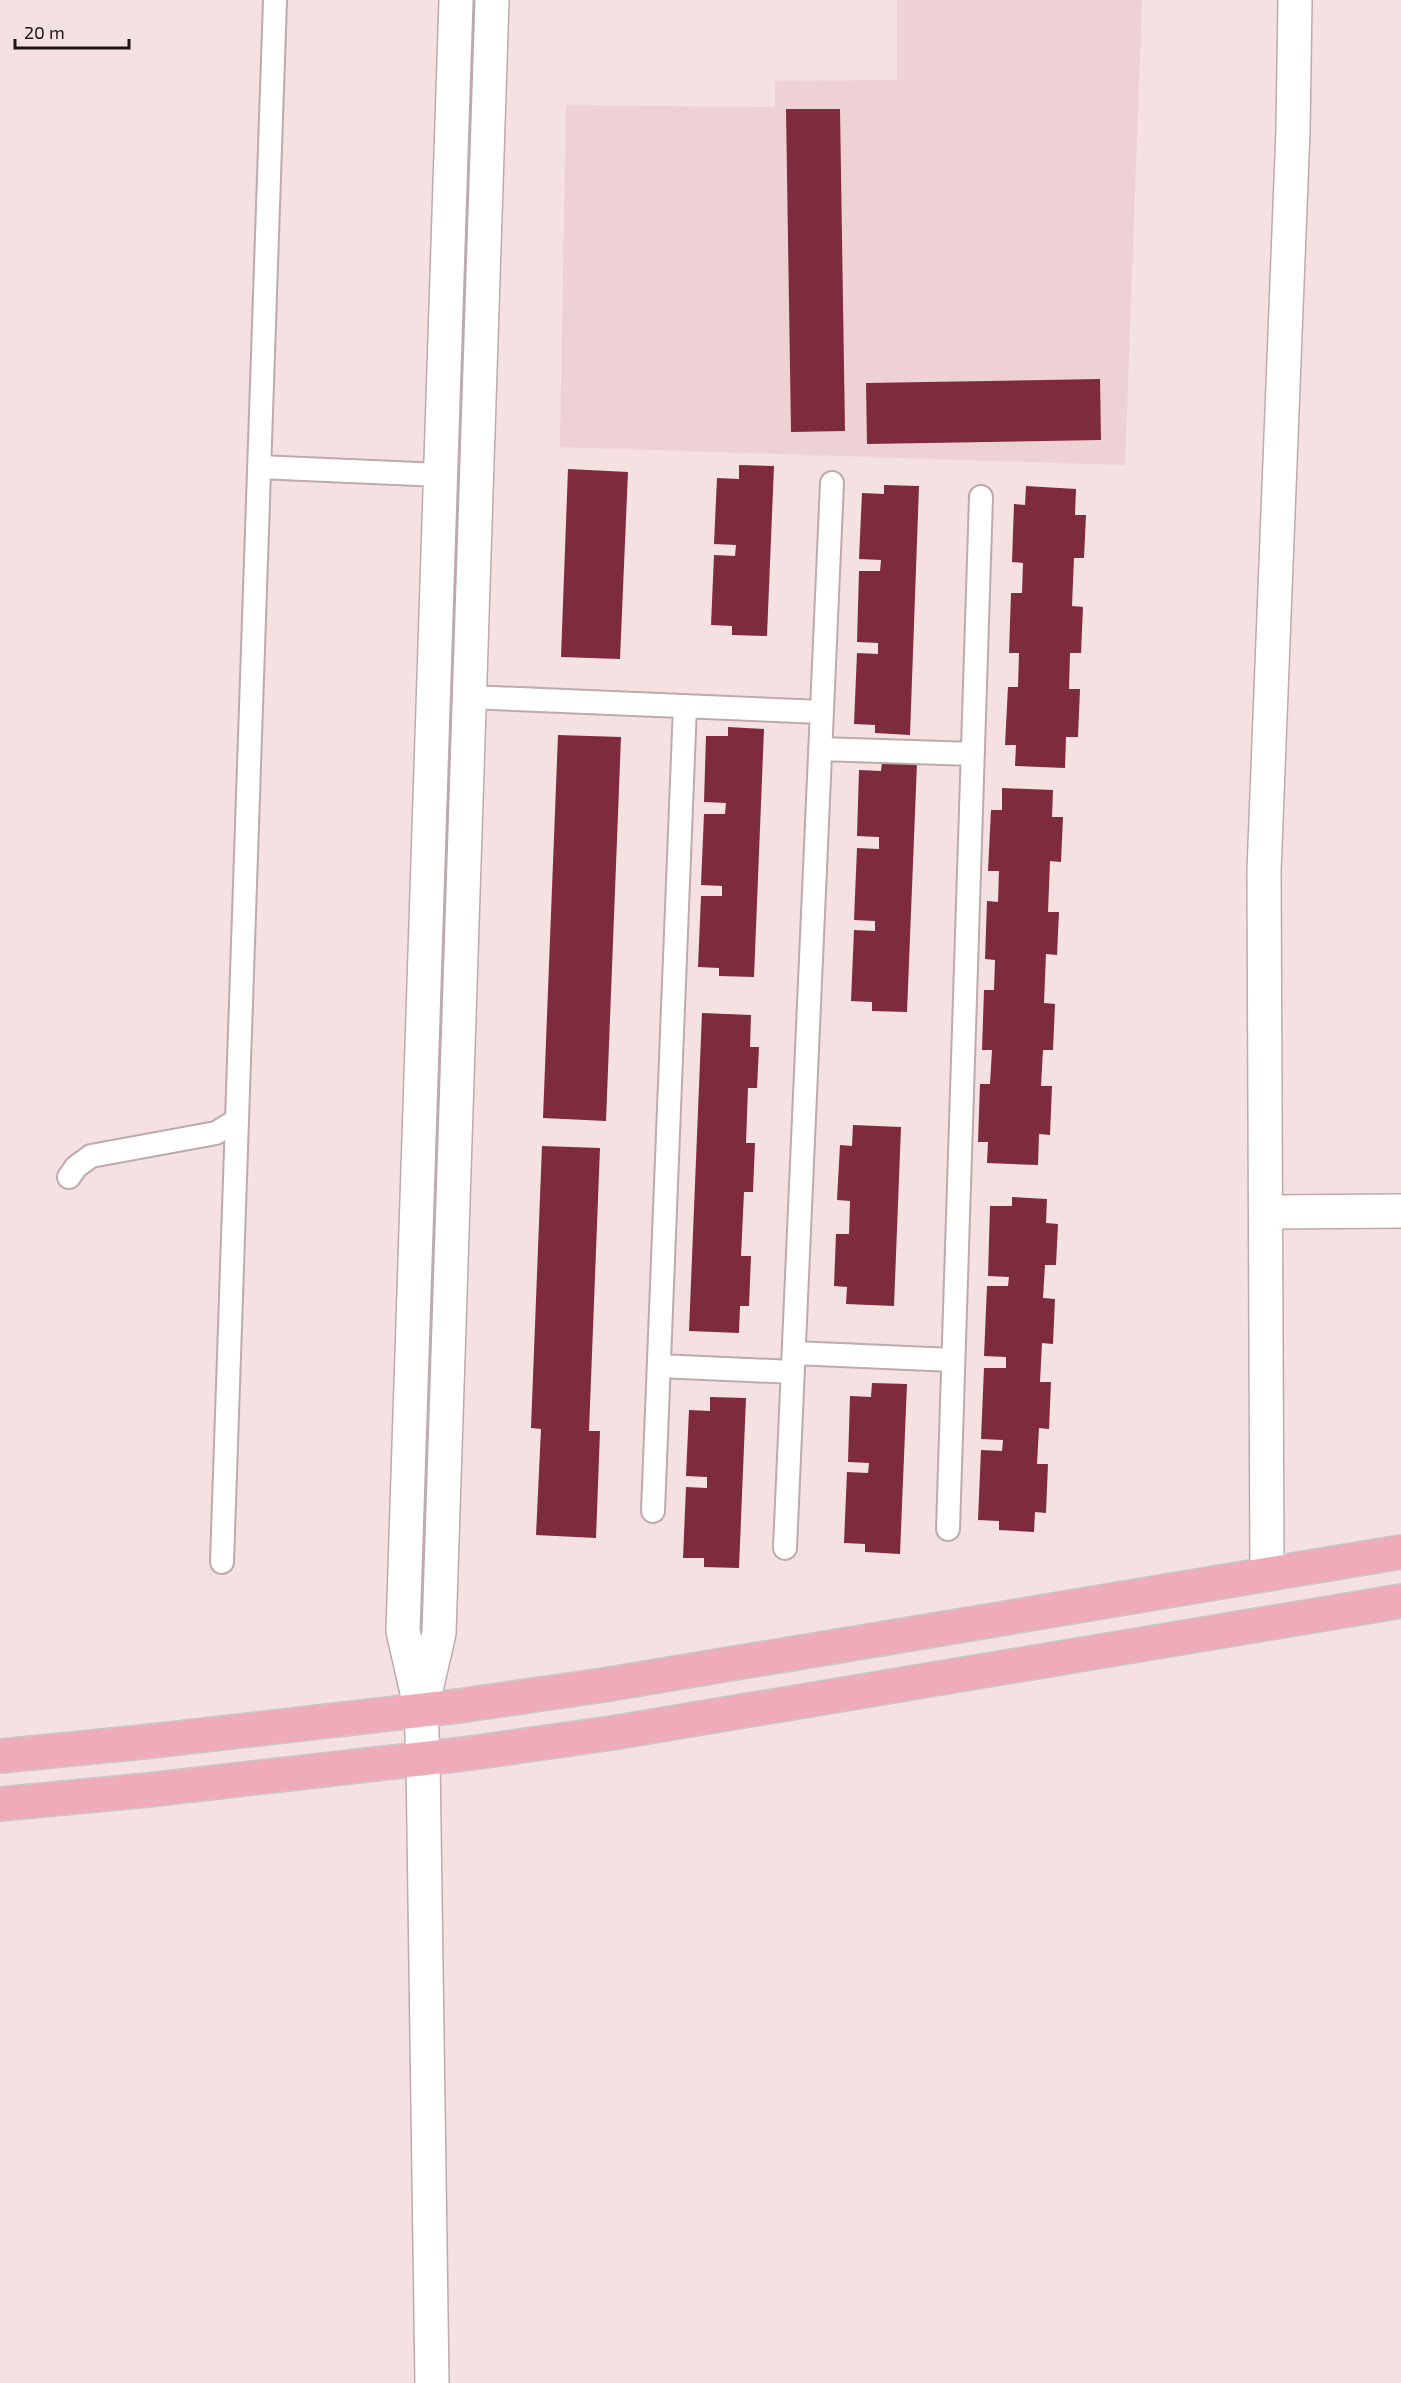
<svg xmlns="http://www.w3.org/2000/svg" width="1401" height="2383" viewBox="0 0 1401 2383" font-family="'Exo 2',sans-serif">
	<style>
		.built { fill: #eed1d4 }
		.building { fill: #7e2b3d }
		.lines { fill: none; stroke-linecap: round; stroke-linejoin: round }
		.service-casing { stroke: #beaaad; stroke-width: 26 }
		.minor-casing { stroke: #beaaad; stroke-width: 36 }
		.tertiary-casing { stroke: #beaaad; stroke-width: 36 }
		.primary-casing { stroke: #c9c7c7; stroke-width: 36 }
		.service { stroke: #fff; stroke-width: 22 }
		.minor { stroke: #fff; stroke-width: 33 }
		.tertiary { stroke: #fff; stroke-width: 33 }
		.primary { stroke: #efacb8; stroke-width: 33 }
	</style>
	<rect width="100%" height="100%" fill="#f5e0e2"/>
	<path class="built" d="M897,0H1142L1125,465L560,447L566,105L775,107V81L897,80Z"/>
	<path class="building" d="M786,109H840L845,431L791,432Z
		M1100,379L1101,440L867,444L866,383Z
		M739,465L774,466L767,636L732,635V626L711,625L714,555L735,556L736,545L714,544L717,478L739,479Z
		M568,469L628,472L620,659L561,657Z
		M884,485L919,486L910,735L875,733V725L854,724L857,653L878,654V643L857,642L859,571H880L881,560L859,559L862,493L884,494Z
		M1026,486L1076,489L1075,515H1086L1084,558H1074L1072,606L1083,607L1081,653H1070L1069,689H1080L1078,737H1066L1065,768L1015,766L1016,745H1005L1008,687H1018L1019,653H1009L1011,593H1022L1023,563L1012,562L1014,504L1025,505Z
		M728,727L764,729L754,977L719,976V968L698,967L701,896H722V886L701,885L704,814H725L726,803L704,802L706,736H728Z
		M558,735L621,737L606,1121L543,1118Z
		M882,762L917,763L907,1012L872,1011V1002L851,1001L854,930L875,931V921L854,920L857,848L879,849V837L857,836L859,770L881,771Z
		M1002,788L1053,790L1052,817H1063L1061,862L1050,861L1048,912H1059L1057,955L1046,954L1044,1003L1055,1004L1053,1050H1043L1041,1086H1052L1050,1135L1039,1134L1038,1165L987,1163L988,1142H978L980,1084H990L992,1050H982L984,990H994L995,960L985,959L987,901L998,902L999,871H988L991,810H1002Z
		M702,1013L751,1015L750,1047H759L757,1088H748L746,1143H755L753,1192H744L741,1256H751L749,1306H740L739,1333L689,1331Z
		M853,1125L901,1127L894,1306L846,1304L847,1287L834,1286L836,1234H849L850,1201L837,1200L840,1145L852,1146Z
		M542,1146L600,1148L589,1431H600L596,1538L536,1535L541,1429L531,1428Z
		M1012,1197L1047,1199L1046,1223L1058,1224L1056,1265H1045L1043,1298L1055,1299L1053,1344L1042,1343L1040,1382H1051L1049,1429L1039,1428L1037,1464H1048L1046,1513L1035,1512L1034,1532L999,1530V1521L978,1520L981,1450L1002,1451L1003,1440L981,1439L984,1368H1006V1357L984,1356L987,1286H1008L1009,1277L988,1276L990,1206H1012Z
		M872,1383L907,1384L900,1554L865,1552V1544L844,1543L847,1472L868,1473L869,1463L848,1462L850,1396L871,1397Z
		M710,1397L746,1398L739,1568L704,1567V1558H683L686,1487L707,1488V1477L686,1476L689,1410L710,1411Z"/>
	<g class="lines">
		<g class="service-casing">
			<path id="service" d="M259,467L440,475
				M470,697L822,712
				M820,749L973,754
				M69,1177L76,1167L91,1156L216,1133L237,1120
				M794,1353L953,1360
				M659,1366L793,1372
				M653,1511L685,706
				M948,1529L981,497
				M785,1548L832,483
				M222,1562L275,0"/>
		</g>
		<g class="minor-casing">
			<path id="minor" d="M1266,1212L1401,1211
				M1267,1574L1264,871L1293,130L1295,0"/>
		</g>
		<g class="tertiary-casing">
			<path id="tertiary" d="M423,1703L439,1633L492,0
				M432,2383L423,1759L421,1710L403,1631L456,0"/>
		</g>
		<g class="primary-casing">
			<path id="primary" d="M0,1756L143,1742L458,1706L604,1685L1401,1552
				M0,1804L148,1790L464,1754L612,1733L1401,1601"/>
		</g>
		<use href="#service" class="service"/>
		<use href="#minor" class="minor"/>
		<use href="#tertiary" class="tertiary"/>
		<use href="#primary" class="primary"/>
	</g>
	<path d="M15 39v9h114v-9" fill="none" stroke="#1c1516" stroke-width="3"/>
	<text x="24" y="39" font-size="18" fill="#1c1516" stroke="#f5e0e2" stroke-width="4.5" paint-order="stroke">20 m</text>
</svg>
